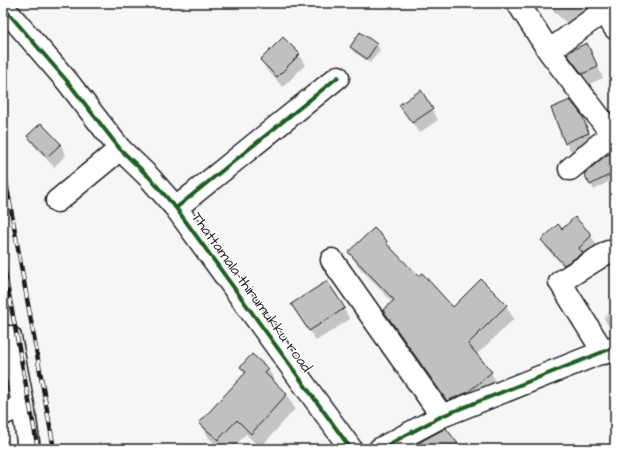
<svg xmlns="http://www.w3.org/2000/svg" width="618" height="452" viewBox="0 0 618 452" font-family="'Architects Daughter',sans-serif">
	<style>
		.shadow { fill: #0003 }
		.building { fill: #c0c0c0; stroke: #1c1c1c }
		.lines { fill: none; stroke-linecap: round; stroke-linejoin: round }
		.minor-casing { stroke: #1c1c1c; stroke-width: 25 }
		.minor { stroke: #fff; stroke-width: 22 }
		.rail-casing { stroke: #1c1c1c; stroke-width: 4.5 }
		.rail { stroke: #fff; stroke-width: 3; stroke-dasharray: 9; stroke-linecap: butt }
		.cycleway-casing { stroke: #fff; stroke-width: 6 }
		.cycleway { stroke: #1b5e20; stroke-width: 4 }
		.labels { text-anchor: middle; stroke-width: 3; stroke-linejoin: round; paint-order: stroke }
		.street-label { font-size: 15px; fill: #1c1c1c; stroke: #fff }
	</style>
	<rect width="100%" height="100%" fill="#f6f6f6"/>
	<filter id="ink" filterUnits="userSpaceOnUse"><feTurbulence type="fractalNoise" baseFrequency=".025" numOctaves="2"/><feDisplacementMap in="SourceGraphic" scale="8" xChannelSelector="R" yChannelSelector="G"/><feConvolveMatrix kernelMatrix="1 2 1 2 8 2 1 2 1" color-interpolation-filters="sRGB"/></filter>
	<g filter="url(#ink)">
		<path class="shadow" d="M548,3H581L585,11L571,27L553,11Z
			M361,34L377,45L380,50L370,63L354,52L351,47Z
			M283,38L299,55L305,65L283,87L267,70L261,60Z
			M587,44L603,78L589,84L574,64L568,54Z
			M552,108L581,115L587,126L594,143L572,153L566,143Z
			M432,109L438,120L419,133L407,115Z
			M28,136L60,144L66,155L54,167L34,146Z
			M615,152V178L594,190L585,174Z
			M575,219L591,236L597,245L570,273L547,249L542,240L562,231Z
			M387,242L392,250L418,278L453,308L481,280L506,306L514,319L476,355L491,373L498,385L455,413L391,323L384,310L392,302L357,265L350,253Z
			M327,282L350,319L316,341L299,314Z
			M615,307V334L610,329L604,318Z
			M241,367L268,369L277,384L287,394L295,409L260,448L246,434L232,449H221L209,438L200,423L245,374Z
			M3,436L10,443L13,449H3Z"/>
		<path class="building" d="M360,32L377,44L367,59L350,47Z
			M283,37L300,54L277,77L260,60Z
			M587,43L598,67L582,74L567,54L572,50Z
			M421,90L433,109L412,123L399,105Z
			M570,100L582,115L589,133L569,141L565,144L551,108Z
			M41,123L61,144L47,157L27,136Z
			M615,151V172L590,185L584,174L605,156Z
			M575,217L592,235L579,248L583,253L564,265L541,240L558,224L562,229Z
			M374,228L387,241L386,243L418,276L422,273L453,307L481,279L507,305L468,344L492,372L468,392L447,401L383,310L394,300L348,252Z
			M327,281L345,308L309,331L291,304Z
			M252,354L269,369L265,373L287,394L251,434L237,420L218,440L199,423L246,372L240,367Z
			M446,428L462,449H407Z"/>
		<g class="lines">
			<g class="minor-casing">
				<path id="minor" d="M518,3L549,51
					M598,3L615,28
					M615,3L549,51L612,134L615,133
					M3,7L67,81L120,149L149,177L176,208L351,449
					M570,169L612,134
					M57,201L120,149
					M176,208L338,77
					M332,260L442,416
					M3,337H10L23,405L29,449
					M604,353L560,282L608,252
					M3,414L23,405
					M380,449L442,416L615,347"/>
			</g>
			<use href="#minor" class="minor"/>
			<g class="rail-casing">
				<path id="rail" d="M3,165L54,449
					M3,263L38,449"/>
			</g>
			<use href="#rail" class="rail"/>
			<g class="cycleway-casing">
				<path id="cycleway" d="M3,7L67,81L120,149L149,177L176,208L351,449
					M176,208L338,77
					M380,449L442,416L615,347"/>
			</g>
			<use href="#cycleway" class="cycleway"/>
		</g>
	</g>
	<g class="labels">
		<g class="street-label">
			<text transform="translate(252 292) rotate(54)" y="5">Thattamala-thirumukku road</text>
		</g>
	</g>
	<rect width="618" height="452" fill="none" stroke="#fff" stroke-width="16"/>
	<rect x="8" y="8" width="602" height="436" fill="none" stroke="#1c1c1c" stroke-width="1.5" filter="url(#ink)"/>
</svg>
